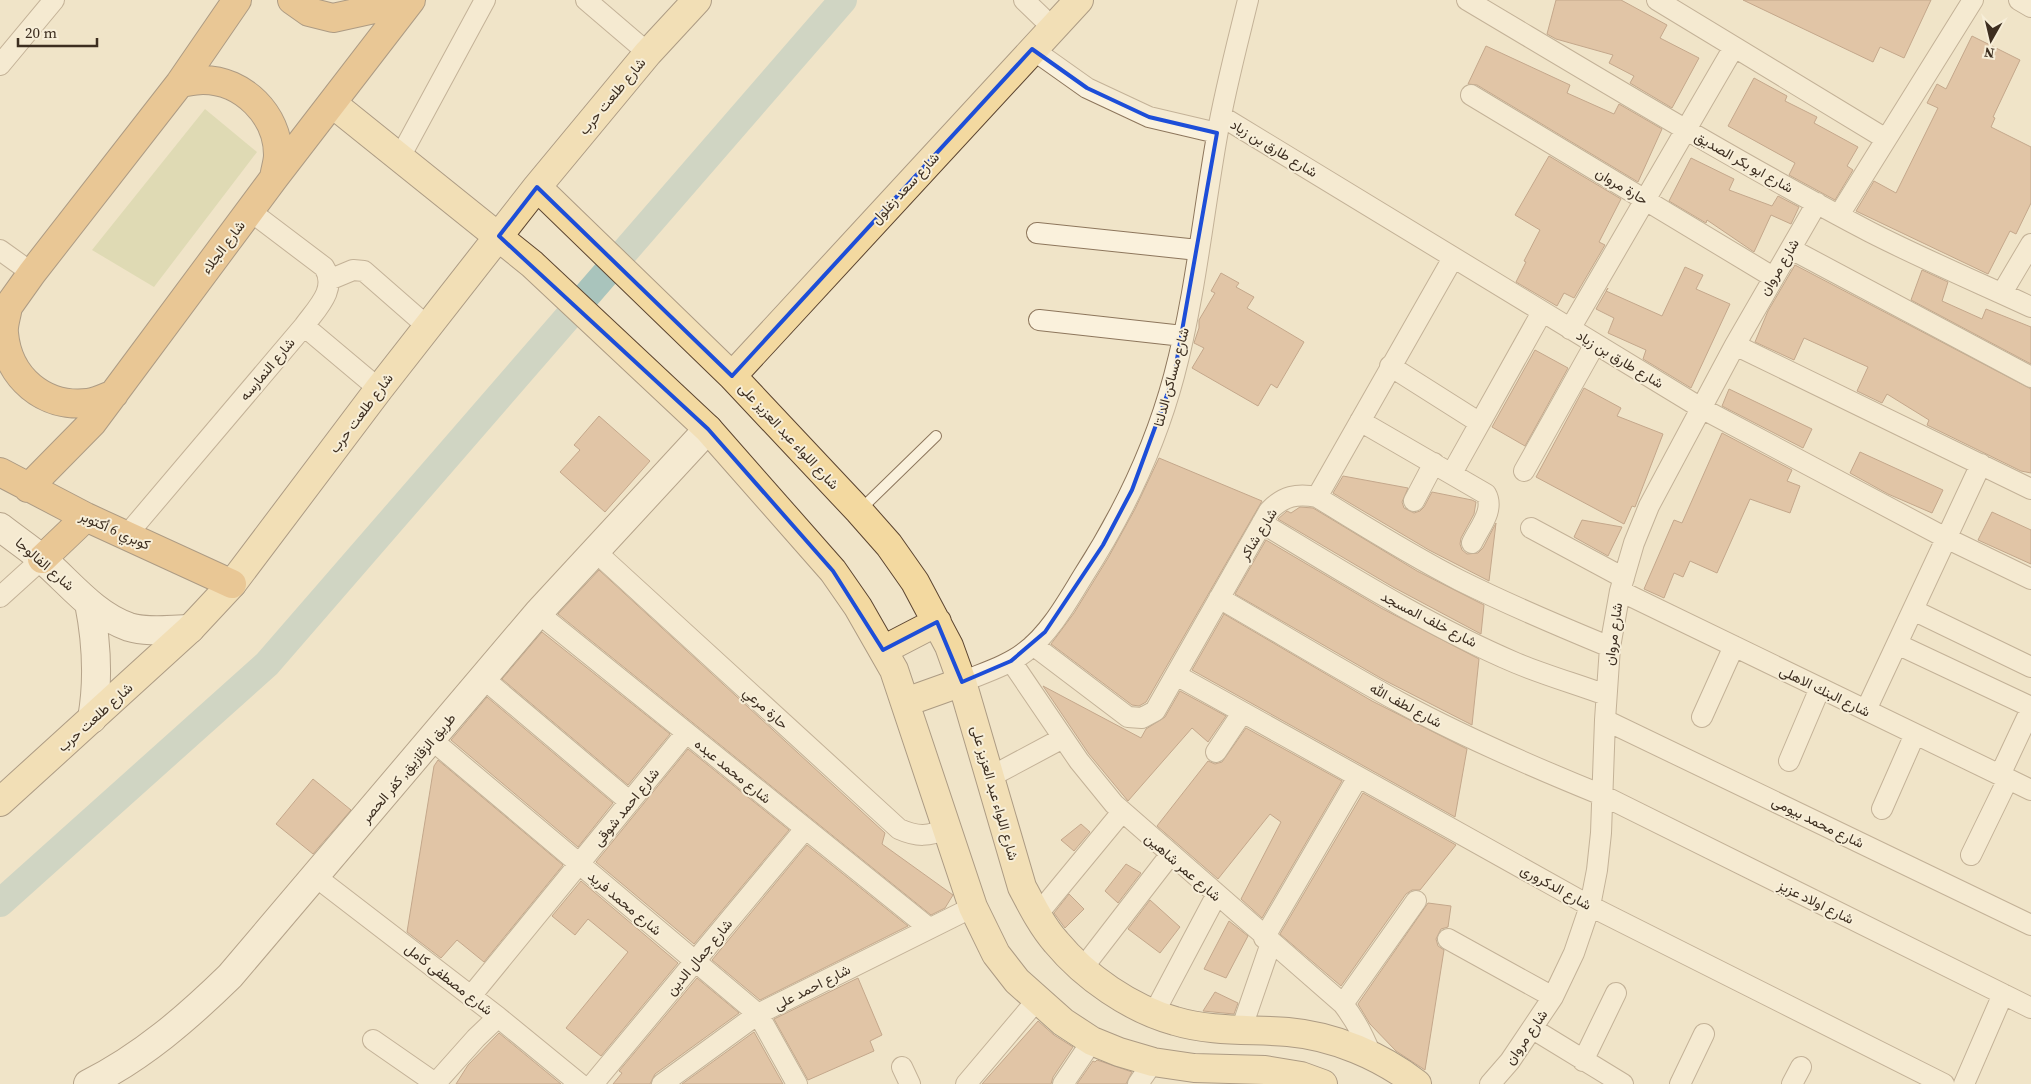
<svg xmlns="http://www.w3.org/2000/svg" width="2031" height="1084" viewBox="0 0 2031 1084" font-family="'Source Serif 4',Vazirmatn,serif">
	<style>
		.green { fill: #c9cf9b }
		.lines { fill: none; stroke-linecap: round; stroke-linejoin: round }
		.canal { stroke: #a9c4bc; stroke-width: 28 }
		.building { fill: #cf9f7d; stroke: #8d5f41 }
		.lane-casing { stroke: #8d765c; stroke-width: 12 }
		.street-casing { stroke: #8d765c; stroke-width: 22 }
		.secondary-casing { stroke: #6f573f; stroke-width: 30 }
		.primary-casing { stroke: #5b4430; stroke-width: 30 }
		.highway-casing { stroke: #5b4430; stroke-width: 30 }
		.lane { stroke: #faf1dc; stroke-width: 10 }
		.street { stroke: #faf1dc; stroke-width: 20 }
		.secondary { stroke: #faf1dc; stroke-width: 28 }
		.primary { stroke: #f3d9a0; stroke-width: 28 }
		.highway { stroke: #e0a458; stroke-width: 28 }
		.marked { fill: none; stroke: #1d4ed8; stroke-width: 4; stroke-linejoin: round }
		.labels { text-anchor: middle; stroke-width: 4; stroke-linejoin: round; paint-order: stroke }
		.street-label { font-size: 14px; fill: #3d2e20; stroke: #f7eed8 }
	</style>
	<rect width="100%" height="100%" fill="#f0e4c8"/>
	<path class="green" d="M205,109L257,152L154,287L92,250Z"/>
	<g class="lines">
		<path class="canal" d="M0,903L267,664L843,0"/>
	</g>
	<path class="building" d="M1556,0H1621L1667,25L1660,38L1699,58L1672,108L1630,83L1634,76L1609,63L1613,55L1556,39L1547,34Z
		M1743,0H1931L1904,58L1880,47L1873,62Z
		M1972,36L2020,60L1993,117L1995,118L1991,127L2031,147V203L2016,234L2010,231L1988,274L1856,211L1874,181L1896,193L1938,108L1927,103L1937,84L1946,89Z
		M1486,46L1570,85L1567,93L1614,114L1619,104L1662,129L1638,182L1477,85L1468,84Z
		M1754,78L1787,96L1785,101L1817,117L1814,123L1858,147L1847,166L1853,170L1835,200L1789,175L1795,163L1728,126Z
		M1549,156L1621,199L1599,242L1605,245L1574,298L1564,293L1557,306L1516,282L1526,262L1524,261L1540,230L1515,215Z
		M1691,158L1734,179L1729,190L1772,206L1778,196L1799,207L1791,224L1771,215L1754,252L1707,220L1706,223L1669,201Z
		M1795,265L2031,389V473L2021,471L1927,425L1929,420L1887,394L1882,403L1857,391L1868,367L1804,338L1794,360L1755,342L1768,311Z
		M1685,267L1703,275L1696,289L1730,304L1691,388L1643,359L1646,350L1608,333L1614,318L1596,309L1608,288L1606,291L1662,316Z
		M1922,270L1948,282L1942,301L1982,319L1986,309L2031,327V364L1911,300Z
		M1221,273L1239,283L1236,287L1254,297L1247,308L1304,342L1277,388L1271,384L1258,406L1192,368L1204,348L1194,343L1199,328V320L1215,293L1211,291Z
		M1535,350L1568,368L1525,446L1492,427Z
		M1584,388L1621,408L1617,416L1663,434L1635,507L1632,506L1624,524L1536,477Z
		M1729,389L1812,429L1803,448L1722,406Z
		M599,416L650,461L605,512L560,472L580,450L574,445Z
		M1722,433L1792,470L1787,481L1800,486L1790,513L1750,499L1717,573L1690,561L1683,577L1674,573L1664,598L1644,589L1674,520L1682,523Z
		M1860,452L1943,490L1932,513L1888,494L1850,473Z
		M1159,458L1262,501L1146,702L1139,706L1132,705L1051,644L1074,613L1108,558L1135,509Z
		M1343,476L1408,488L1402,502L1404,508L1414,513L1420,511L1424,507L1432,492L1472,500L1476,502L1474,514L1461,538L1460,544L1462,550L1467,554L1478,553L1483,548L1496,523L1489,581L1429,550L1333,493Z
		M1300,507L1313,508L1417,571L1484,605L1481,634L1393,587L1278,519L1287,511L1291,513Z
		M1992,512L2031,530V564L1978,540Z
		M1582,520L1622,527L1608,556L1574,537Z
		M1266,540L1381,608L1479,659L1472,725L1384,680L1235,594Z
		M599,570L885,833L882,844L953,895L945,908L931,915L558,614Z
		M1224,614L1372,701L1467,749L1455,817L1192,670Z
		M542,632L670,734L628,785L502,679Z
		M1043,686L1141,738L1146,729L1165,717L1180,691L1226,716L1208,742L1192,728L1128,801L1089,754Z
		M487,697L613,803L578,847L451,740Z
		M1246,728L1342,781L1262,918L1241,899L1281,822L1270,814L1218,879L1157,826L1208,761L1215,764L1222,762Z
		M688,749L789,830L694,944L596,862Z
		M438,760L563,865L484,962L457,940L441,958L407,932L434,766Z
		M313,779L351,810L313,854L276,824Z
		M1363,793L1456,845L1420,890H1412L1406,894L1341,986L1280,934Z
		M1081,824L1090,832L1074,851L1061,840Z
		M807,845L908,926L760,1000L712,960Z
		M1126,864L1141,873L1118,903L1105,891Z
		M581,881L678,963L601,1056L566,1028L628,952L588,919L575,935L552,916Z
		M1069,894L1084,909L1065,928L1054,913Z
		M1150,900L1180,927L1160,953L1128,929Z
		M1428,903L1451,906L1448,927L1441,929L1436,939L1438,946L1444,950L1425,1070L1396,1051L1370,1024L1358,1004Z
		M1229,921L1248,936L1226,978L1204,969Z
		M697,978L739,1013L655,1074L650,1084H613L622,1073L619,1071Z
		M858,978L882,1035L870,1041L874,1051L808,1080L774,1019Z
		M1215,992L1238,1003L1234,1014L1203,1011Z
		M1038,1021L1054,1035L1073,1047L1053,1077L1051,1084H982Z
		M754,1032L783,1084H682Z
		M499,1033L561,1084H456L468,1065Z
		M1097,1060L1132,1072L1126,1084H1077L1093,1061L1095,1062Z"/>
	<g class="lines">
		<g class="lane-casing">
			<path id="lane" d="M860,510L936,436"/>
		</g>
		<g class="street-casing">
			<path id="street" d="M586,0L648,53
				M1024,0L1052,27
				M1467,0C1600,79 1733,160 1870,232C1923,259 1977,282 2031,307
				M1657,0L1886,139
				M2019,0L2031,7
				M1032,49L1087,88L1149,117L1217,133
				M0,65L54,0
				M1471,95L1773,277
				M1221,116L1701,408L1946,538L2031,579
				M400,157L485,0
				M1839,215L1973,0
				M1037,233L1198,250
				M1791,249L2031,377
				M0,250L32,273
				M329,280L353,270L364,271L428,327
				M2002,293L2031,244
				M1039,320L1183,336
				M304,326L379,389
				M1570,329L1734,47
				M1735,345L2031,489
				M1390,366L1480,423
				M1360,421L1486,494C1495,510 1479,528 1472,543
				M1524,471L1595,344
				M1452,473L1542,312
				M1317,497C1364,526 1410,555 1459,580C1509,605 1559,626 1610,647
				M1414,501L1434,463
				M1262,523C1345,573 1427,625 1516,663C1545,675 1576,684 1606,695
				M1531,528L1624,578
				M126,536L304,326C317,308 338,289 324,267L250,211
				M596,552L899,829C917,837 929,837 947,828
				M1620,591L2031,790
				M0,597L42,559
				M1219,598C1280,633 1340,670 1401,703C1466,738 1533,767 1602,795L2031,1008
				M1913,610L2031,667
				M538,613L929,928
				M1897,644L2031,707
				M1033,645L1128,717L1142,718L1155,711L1269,511C1283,496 1297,493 1317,497L1453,258
				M1011,661L1079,761L1114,804L1343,1004C1356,1021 1364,1036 1371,1055
				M1176,675L1590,906L1944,1084
				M484,679L630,802
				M962,682C983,673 1007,666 1025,652C1050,633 1067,602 1083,576C1123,514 1155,447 1174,376C1195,298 1203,215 1217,136C1225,90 1237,45 1248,0
				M1866,710L1981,464
				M1702,717L1734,646
				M1605,720L2031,925
				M432,740L758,1014L797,1084
				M1216,752L1242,713
				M1789,761L1820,688
				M2000,775L2031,709
				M990,777L1063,738
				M1882,809L1915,734
				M1971,855L2008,779
				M316,877L498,1017L580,1084
				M1037,915L1122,812
				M1264,938L1358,777
				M1448,939L1553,997
				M1082,969L1170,855
				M471,996L686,733
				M1343,1004L1416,901
				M1154,1013L1216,896
				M1533,1029L1623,1084
				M1241,1030L1271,943
				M373,1040L435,1083
				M1583,1061L1616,993
				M902,1067L910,1084
				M435,1084L476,1038L498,1017
				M593,1084L805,829
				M662,1084L758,1014L973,907
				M966,1084L1037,1000
				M1063,1084L1092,1041
				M1138,1084L1153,1062
				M1490,1084L1510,1061L1553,997L1574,953L1590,906L1597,870L1601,833L1605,720L1610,647L1620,591L1634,543L1649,506L1735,345L1817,203
				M1680,1084L1704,1034
				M1792,1084L1801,1067
				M1964,1084L2003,994"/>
		</g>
		<g class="secondary-casing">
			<path id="secondary" d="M0,527C14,538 29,548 42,559C70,583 94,615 129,627C148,633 171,629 190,629
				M89,603C97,643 99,679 92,719
				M88,1084C142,1057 187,1018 230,976L538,613L708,429"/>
		</g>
		<g class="primary-casing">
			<path id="primary" d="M333,104L532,264L708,429L833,571L858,607L894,670L973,907L996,954L1017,981L1063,1022L1092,1041L1119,1052L1153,1062L1194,1068L1265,1070L1301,1076L1323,1084
				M537,187L732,376L859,511L889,545L915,582L949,646L962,682L1022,887C1032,906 1042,926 1056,942C1085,977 1131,1009 1175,1021C1211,1032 1251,1029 1288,1032C1334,1036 1381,1056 1417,1084
				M732,376L1079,0
				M883,650L937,622
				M906,702L962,682
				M0,802L190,629L232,584L379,389L537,187L648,53L697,0"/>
		</g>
		<g class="highway-casing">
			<path id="highway" d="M292,0L309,12L333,18L410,1
				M180,83C187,82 195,80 203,80C243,80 278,115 278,155C278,162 275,170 274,178
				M8,306C7,315 3,325 4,333C8,378 44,408 88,403C97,402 106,397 114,394
				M0,318L32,273L180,83L237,0
				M0,472L86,517L232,584
				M28,488L92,423L274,178L411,0
				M42,559L86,517"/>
		</g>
		<use href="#lane" class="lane"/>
		<use href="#street" class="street"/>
		<use href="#secondary" class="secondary"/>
		<use href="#primary" class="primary"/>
		<use href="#highway" class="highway"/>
	</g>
	<path d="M0 0H2031V1084H0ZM1032,49L1087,88L1149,117L1217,133L1174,376L1132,490L1103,545L1045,632L1011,661L962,682L937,622L883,650L833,571L708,429L499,236L537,187L732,376Z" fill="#f0e4c8" fill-opacity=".55" fill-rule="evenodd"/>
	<path class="marked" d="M1032,49L1087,88L1149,117L1217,133L1174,376L1132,490L1103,545L1045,632L1011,661L962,682L937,622L883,650L833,571L708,429L499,236L537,187L732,376Z"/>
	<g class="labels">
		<g class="street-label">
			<text transform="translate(612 96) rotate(-50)" y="5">شارع طلعت حرب</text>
			<text transform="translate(1274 148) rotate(31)" y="5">شارع طارق بن زياد</text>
			<text transform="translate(1744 162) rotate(29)" y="5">شارع ابو بكر الصديق</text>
			<text transform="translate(1622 186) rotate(31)" y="5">حارة مروان</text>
			<text transform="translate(905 188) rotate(-47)" y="5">شارع سعد زغلول</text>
			<text transform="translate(223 247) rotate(-53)" y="5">شارع الجلاء</text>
			<text transform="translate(1779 267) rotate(-59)" y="5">شارع مروان</text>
			<text transform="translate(1620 359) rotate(31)" y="5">شارع طارق بن زياد</text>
			<text transform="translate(267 369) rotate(-50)" y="5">شارع النمارسه</text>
			<text transform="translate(1171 377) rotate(-75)" y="5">شارع مساكن الدلتا</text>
			<text transform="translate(361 413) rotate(-53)" y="5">شارع طلعت حرب</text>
			<text transform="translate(789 436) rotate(47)" y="5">شارع اللواء عبد العزيز على</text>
			<text transform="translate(115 530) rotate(24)" y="5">كوبري 6 أكتوبر</text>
			<text transform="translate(1258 534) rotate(-58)" y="5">شارع شاكر</text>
			<text transform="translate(45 564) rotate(41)" y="5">شارع الفالوجا</text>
			<text transform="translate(1429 619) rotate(27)" y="5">شارع خلف المسجد</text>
			<text transform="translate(1613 634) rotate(-82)" y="5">شارع مروان</text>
			<text transform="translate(1825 691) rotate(26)" y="5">شارع البنك الاهلى</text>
			<text transform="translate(1406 705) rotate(28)" y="5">شارع لطف الله</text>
			<text transform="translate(766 708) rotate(42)" y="5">حارة مرعي</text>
			<text transform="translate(95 717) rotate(-42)" y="5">شارع طلعت حرب</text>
			<text transform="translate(408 768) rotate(-50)" y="5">طريق الزقازيق, كفر الحصر</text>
			<text transform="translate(733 771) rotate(39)" y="5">شارع محمد عبده</text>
			<text transform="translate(995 793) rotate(74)" y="5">شارع اللواء عبد العزيز على</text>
			<text transform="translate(626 807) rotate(-51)" y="5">شارع احمد شوقى</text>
			<text transform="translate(1818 822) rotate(26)" y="5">شارع محمد بيومى</text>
			<text transform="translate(1183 867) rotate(41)" y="5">شارع عمر شاهين</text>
			<text transform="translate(1556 887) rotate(29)" y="5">شارع الدكرورى</text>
			<text transform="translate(1816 902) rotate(26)" y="5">شارع اولاد عزيز</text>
			<text transform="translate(625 903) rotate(40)" y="5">شارع محمد فريد</text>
			<text transform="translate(699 957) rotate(-50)" y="5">شارع جمال الدين</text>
			<text transform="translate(449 979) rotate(38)" y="5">شارع مصطفى كامل</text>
			<text transform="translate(812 987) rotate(-27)" y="5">شارع احمد على</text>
			<text transform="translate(1526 1037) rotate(-55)" y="5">شارع مروان</text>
		</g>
	</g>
	<g transform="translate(1991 40) rotate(188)" stroke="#f7eed8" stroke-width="4" paint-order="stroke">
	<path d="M0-4L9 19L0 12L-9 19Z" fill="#3d2e20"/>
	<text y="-8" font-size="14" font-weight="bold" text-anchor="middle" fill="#3d2e20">N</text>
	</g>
	<path d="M18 38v8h79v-8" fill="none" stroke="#3d2e20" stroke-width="2.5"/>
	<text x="25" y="38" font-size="15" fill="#3d2e20" stroke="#f7eed8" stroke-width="4" paint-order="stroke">20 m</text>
</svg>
